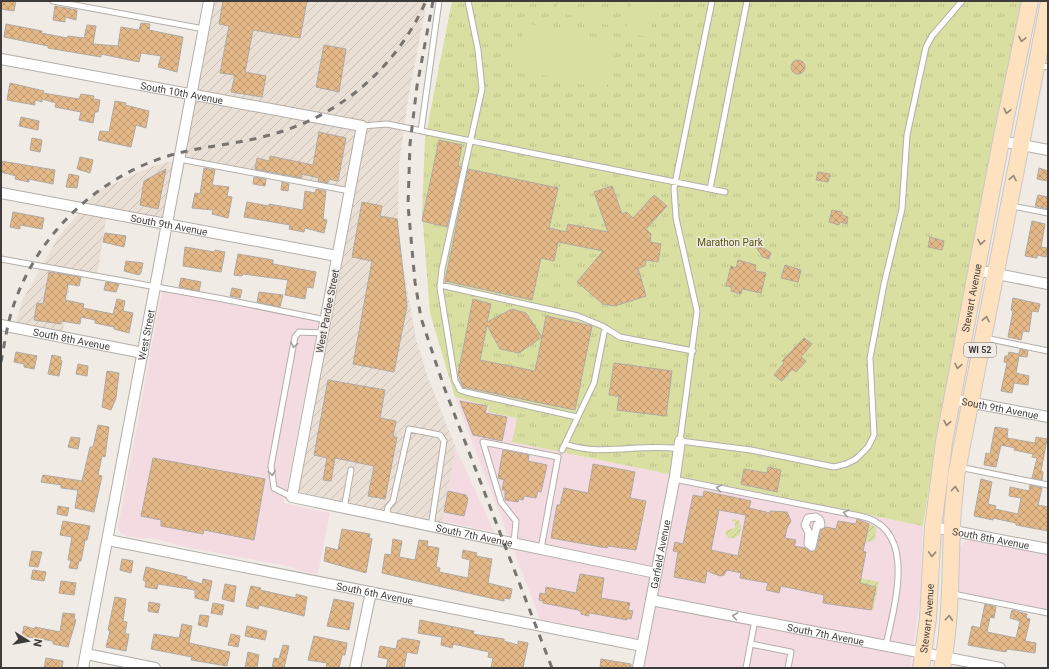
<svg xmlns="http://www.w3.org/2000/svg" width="1049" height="669" viewBox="0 0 1049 669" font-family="Roboto,sans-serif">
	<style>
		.industrial { fill: url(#industrial-furrows) }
		.education { fill: #f4dbe2 }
		.park { fill: url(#park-tufts) }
		.garden { fill: url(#garden-furrows) }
		.pitch { fill: #d9dfa0 }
		.building { fill: url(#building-cross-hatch); stroke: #aea9a4; fill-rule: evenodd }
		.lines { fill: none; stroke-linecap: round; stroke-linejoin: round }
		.service-casing { stroke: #b3aea9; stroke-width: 7 }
		.pedestrian-casing { stroke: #b3aea9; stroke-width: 9 }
		.minor-casing { stroke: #b3aea9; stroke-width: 12 }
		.primary-casing { stroke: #c9c8c8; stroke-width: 18 }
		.service { stroke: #fff; stroke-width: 5 }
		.pedestrian { stroke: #fff; stroke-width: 7 }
		.minor { stroke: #fff; stroke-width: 10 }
		.primary { stroke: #fee1bf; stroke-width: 16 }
		.rail { stroke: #767370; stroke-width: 3; stroke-dasharray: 7 7; stroke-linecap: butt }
		.oneway { stroke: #948676 }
		.oneway2 { stroke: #9e9e9c }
		.labels { text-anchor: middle; stroke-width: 3; stroke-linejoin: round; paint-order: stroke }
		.shield { fill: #f1ebe5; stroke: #74706d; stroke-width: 1 }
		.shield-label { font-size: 9px; font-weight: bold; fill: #3e3c3a }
		.street-label { font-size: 10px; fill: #3e3c3a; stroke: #f1ebe5 }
		.park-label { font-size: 10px; fill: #52550c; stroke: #f1ebe5 }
	</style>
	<defs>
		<pattern id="industrial-furrows" width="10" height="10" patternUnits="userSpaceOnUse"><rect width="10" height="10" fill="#eadfd4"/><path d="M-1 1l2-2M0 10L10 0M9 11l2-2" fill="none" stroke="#cac0b7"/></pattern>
		<pattern id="park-tufts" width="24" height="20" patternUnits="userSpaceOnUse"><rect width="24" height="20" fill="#d9dfa0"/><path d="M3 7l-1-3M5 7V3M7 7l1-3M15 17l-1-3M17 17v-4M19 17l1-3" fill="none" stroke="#bbc08b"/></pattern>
		<pattern id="garden-furrows" width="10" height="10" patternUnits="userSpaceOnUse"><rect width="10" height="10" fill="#d9dfa0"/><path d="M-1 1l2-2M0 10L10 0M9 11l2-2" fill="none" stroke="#bbc08b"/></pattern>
		<pattern id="building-cross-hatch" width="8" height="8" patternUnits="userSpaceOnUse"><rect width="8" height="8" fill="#e5b987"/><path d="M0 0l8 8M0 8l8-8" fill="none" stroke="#bb986f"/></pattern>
	</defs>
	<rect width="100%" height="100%" fill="#f1ebe5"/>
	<path class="industrial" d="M209,1H427L408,99L399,165L398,215L401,254L416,339L428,378L456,448L441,529L292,497L350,191L179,159L167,223L107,213L97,276L72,272L62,337L14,328L23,299L59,236L98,191L150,167L179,159Z"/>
	<path class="education" d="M162,291L319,320L284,503L330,513L318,574L298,570L292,567L176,545L173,543L149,538L144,539L126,536L120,532L118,527Z
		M455,397L489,406L488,412L517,418L512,442L923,526L920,599L910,668H644L649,641L540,619Z
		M456,448L494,532L442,521Z
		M965,540L1000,544L1048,554V610L958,592L960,548Z"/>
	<path class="park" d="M452,1H1023L934,455L923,526L512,442L517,418L488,412L489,406L455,397L430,313L422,212L425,139Z"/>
	<path class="garden" d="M735,519L739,521L741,526L740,535L734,538H728L725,533L727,530L735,528V522L731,520Z
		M869,523L876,527L875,540L864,543Z
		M861,578L879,582L873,610H871L875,587L860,583Z"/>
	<path class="pitch" d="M610,1L628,4L626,13L608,9Z
		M632,1H658L649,38L625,32Z
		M558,3L576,7L574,16L556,12Z
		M582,9L600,13L598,22L580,17Z
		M606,15L624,19L622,28L604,24Z
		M526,23L617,45L606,90L515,68Z"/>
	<path class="building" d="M1,1H16L14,11L1,9Z
		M223,1H307L300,38L253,30L245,72L266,76L262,97L231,92L235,75L220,73L229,26L219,24Z
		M55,6L77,10L76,20L65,17V22L53,20Z
		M141,23L150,24L149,30L183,37L177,72L158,67L161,56L141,53L139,62L101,54V57L48,48V46L4,37L6,24L42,31L41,33L67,38L68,36L84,38L87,25L96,26L93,44L118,46L121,27L139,30Z
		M324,45L346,49L339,92L316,87Z
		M791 67a7 7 0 1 1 14 0a7 7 0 1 1-14 0Z
		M10,83L44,91L43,93L79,99L81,94L94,96L93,99L100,100L98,112H95L93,123L79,120L81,112L55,107L56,103L42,99V102L35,100V105L7,100Z
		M115,101L126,103L125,105L149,111L146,128L136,125L131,147L98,140L100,131L109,132Z
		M21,117L39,121L38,130L19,126Z
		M319,132L346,138L338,181L328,179V183L318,181L319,178L302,174L301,178L255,169L257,158L269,161L270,156L313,165Z
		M32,138L42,140L40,152L30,150Z
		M439,140L462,145L458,166L461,167L447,227L422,221Z
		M80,157L93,160L90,173L77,169Z
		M1,161L55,170L53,184L29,179V182L15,179L16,176L1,172Z
		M204,168L215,170L212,185L229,187L227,196L232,197L228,218L212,214L213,210L192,208L195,193L200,194Z
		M1039,168L1048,171V181L1037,179Z
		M166,169L158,209L140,205L144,181Z
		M468,169L558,188L549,228L566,232L568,224L608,232L594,192L612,186L622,214L627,212L633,218L654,195L667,206L646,229L651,234L650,242L661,244L658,262L646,260L645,266L638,268L646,296L615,306L603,304L577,282L603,251L558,242L554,261L541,258L532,300L445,281Z
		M818,172L830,174L828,182L816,180Z
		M69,174L79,176L77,188L66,187Z
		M254,177L266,179L265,186L253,184Z
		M282,182L289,184L288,191L281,190Z
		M316,189L326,191L323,219L327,220L324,233L305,228L304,232L289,229L290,225L244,217L247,202L269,206V204L303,210L305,191L315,193Z
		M1038,195L1048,197V209L1035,206Z
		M362,202L382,206L380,216L397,219L407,306L394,372L353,364L372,261L352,257Z
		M832,210L842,212V215L848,217L847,224L840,222L839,225L829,222Z
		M13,212L44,218L42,229L20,225V229L10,227Z
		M1032,221L1045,224L1041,247L1047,248L1046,257L1037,255V258L1025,256Z
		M105,233L126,236L124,247L103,242Z
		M930,237L944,241L942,250L928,247Z
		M751,240L771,253L769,259L763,257Z
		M185,247L214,252L215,250L225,252L221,272L183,266Z
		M238,254L273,260V264L316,272L313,288L307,287L305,299L285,295L288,280L243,274L242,276L234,275Z
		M738,260L756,265L755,271L766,273L761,293L742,289L741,294L731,291L732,287L726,286L731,266L736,268Z
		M126,261L143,263L141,273L139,275L124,271Z
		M785,265L801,270L798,282L781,278Z
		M49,272L81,277L79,286L68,284L65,300L84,304L83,308L113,314L117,299L125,301L123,311L133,313L129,333L114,329V327L95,323V320L81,317L80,324L61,321V324L34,320L37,303L43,304Z
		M181,278L201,282L199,291L179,287Z
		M106,282L119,284L116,292L104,290Z
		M232,288L242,290L240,298L230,296Z
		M259,292L283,295L280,307L257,302Z
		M1013,298L1040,304L1038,312L1032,311L1029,332L1023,331L1021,340L1008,337L1013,311L1011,310Z
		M473,299L491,304L487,322L512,309L526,313L542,337L546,316L592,326L575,410L463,387L458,374ZM487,325L500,349L519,353L542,337L535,371L480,360Z
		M804,338L812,344L801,357L806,361L796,372L792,369L782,381L774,375L784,363L782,361Z
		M1020,349L1028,351L1027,357L1019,356L1016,373L1029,376L1028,385L1014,383L1012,393L1001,391L1007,363L1004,362L1005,356H1008L1009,352L1019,354Z
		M16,352L37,356L34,369L24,367V364L14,362Z
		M52,355L61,357L60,360L62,361L59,376L48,374Z
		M614,363L672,371L666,416L617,410L619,396L609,395Z
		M78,364L88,366L87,376L76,374Z
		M107,371L119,373L116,398L111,410L102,407Z
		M328,380L385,390L380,418L396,421L393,437H397L385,499L368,496L374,466L335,458L331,481L323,480L327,458L314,455Z
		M460,401L487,406L485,413L507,417L502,441L473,435Z
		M98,425L109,427L105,457L102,456L98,475L102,476L94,512L75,508L78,490L61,488V485L41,482L43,475L82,481L90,447H93Z
		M995,427L1008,429L1007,438L1035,443L1036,437L1047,439L1041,471L1043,472L1042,480L1032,478L1037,458L1032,457L1033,454L1014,450L1015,448L1001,445L996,467L984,465L986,453L990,454Z
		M71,437L80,438L78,449L68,447Z
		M503,450L529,455L528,461L547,465L541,492L538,491L536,498L524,496L523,500L519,499L518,502L505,500V490H502L504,480L498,478Z
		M153,458L265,479L254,540L204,530L203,534L161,526V520L141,516Z
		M593,464L635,472L630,498L646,501L636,550L608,546L607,548L551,538L557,505H560L564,488L588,493Z
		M768,467L781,470L777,492L741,484L744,469L767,473Z
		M981,479L992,482L988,504L996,506L995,509L1018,514L1021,498L1009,496L1010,487L1029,491L1030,485L1042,488L1038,505L1048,507V531L1016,525V523L993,518V520L974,516Z
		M448,491L466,495L468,499L464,516L444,512Z
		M704,491L751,501L749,508L770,513V511L787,512L791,521L787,528L785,538L796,540L794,546L805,548L811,552L817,548L821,530L826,527L836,529L838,521L856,524L857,519L869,524L863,551L866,552L860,583L876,587L871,610L823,603L824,595L781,586L779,593L766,590L768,583L740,578L741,573L727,570L724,575L720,576L707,571L705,583L674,577L678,552L673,551L675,542L683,544L693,495L703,497ZM719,510L746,515L738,556L711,550Z
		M58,506L69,508L67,516L57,514Z
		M63,521L90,526L87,540H85L81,561H79L77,569L69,568L71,560H68L72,537L60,535Z
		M342,529L370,534L369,538L372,539L366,573L324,561L326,547L338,550Z
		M393,539L402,541L399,557L415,560L419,540L428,541L427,546L439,548L436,567L440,568L439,572L468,578L470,560L462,558L463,550L477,553L476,556L492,559L488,583L512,589L510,599L504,598V601L490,598L382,573L385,554L391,555Z
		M32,551L42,552L38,567L29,566Z
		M122,559L133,561L131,573L120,570Z
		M146,567L187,577L186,579L202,584L203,579L212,581L208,601L195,598V590L158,584L157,589L145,587L146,582L143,580Z
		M33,570L46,572L44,581L31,579Z
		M580,574L604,578L601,598L630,603L628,610L633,611L631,619L627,618V620L590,613L588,616L581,614V612L578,610L543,603V601L539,600L540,593L545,594L546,587L576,593Z
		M61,581L76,583L74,595L59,593Z
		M225,584L236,586L234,602L222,599Z
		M251,586L261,588L260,590L296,598V594L307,597L304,616L259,605L258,609L246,606Z
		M115,597L126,599L123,621L127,622L125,634H129L126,651L106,647L110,631L108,630Z
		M334,599L354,603L349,630L327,626Z
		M149,602L160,604L158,613L148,611Z
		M213,603L224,605L222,615L211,613Z
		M985,604L996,607L994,618L990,617L987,632L1016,638L1020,621L1010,618L1012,610L1027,614L1026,618L1030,619L1025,641L1036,643L1035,653L1007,649L1006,652L968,645L972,626L980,628Z
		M63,613L75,614L74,619L76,620L68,647L53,644V641L22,636L24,626L35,629V627L60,632Z
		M200,615L209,616L207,627L198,625Z
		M420,620L474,631L473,634L504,639V641L518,645V641L528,643L523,668H491L493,658L488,657L489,652L453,644L452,648L441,645L442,637L418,633Z
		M182,624L192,626L189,643L230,652L227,666L191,660L192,657L151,649L154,634L179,638Z
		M247,626L267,631L265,640L245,636Z
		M231,634L240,636L238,647L228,645Z
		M314,636L347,643L345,655H342L339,668H326L327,663L308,660Z
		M402,638L420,641L417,654L407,652L404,668H386L388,659L378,657L380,646L396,649L398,640H401Z
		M283,645L289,646L284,668H272L274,658L279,659Z
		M248,652L259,655L257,668H245Z
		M46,658L63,661L62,668H44Z
		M601,659L631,664V668H600Z"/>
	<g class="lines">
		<g class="service-casing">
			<path id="service" d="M53,1L204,29
				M468,1L478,50L482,89L442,269L440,288L455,380L460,390L466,392L577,417
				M712,1L674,188L676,218L697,311L680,441L751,450L834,467L846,464L856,459L868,447L874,435L870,358L884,284L902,209L907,135L926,47L932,36L962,1
				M1038,65L1048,67
				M362,126L387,124L725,192
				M421,131L439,1
				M179,159L350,191
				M710,189L747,1
				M1012,206L1048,213
				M1,259L223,299L326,320
				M440,285L578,316L602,326L620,337L693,351
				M985,338L1048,351
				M565,444C603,457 640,443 679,449
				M562,450L594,383L605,328
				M959,467L1048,485
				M674,479L860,516C919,528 894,606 886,645
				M292,497L274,488L271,466L293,347L295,337L299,332L323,333
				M344,509L351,470
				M386,517L388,507L393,501L409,429L440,435L444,441L431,527
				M514,543L516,521L501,502L483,442L558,457L541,549
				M953,594L1048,613
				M751,644L791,652L788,668
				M746,668L755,620"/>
		</g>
		<g class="pedestrian-casing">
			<path id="pedestrian" d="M816,517L820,520L821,525H817L812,547L808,544L809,533L805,525L808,518Z"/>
		</g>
		<g class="minor-casing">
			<g id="minor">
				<path id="s1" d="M1,59L362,126L292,497L656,573"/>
				<path d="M1001,141L1048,150"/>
				<path id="s2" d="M1,193L337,256"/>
				<path d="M976,270L1048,284"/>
				<path id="s3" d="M1,325L143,353"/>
				<path id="s4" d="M952,399L1048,417"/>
				<path id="s5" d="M933,527L1048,549"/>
				<path id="s6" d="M108,540L642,646"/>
				<path id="s7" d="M651,600L1000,668"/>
				<path d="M86,654L155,668"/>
				<path id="s8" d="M83,668L209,1"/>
				<path d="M355,668L371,592"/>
				<path id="s9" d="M638,668L675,476L680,441"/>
			</g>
		</g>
		<g class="primary-casing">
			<g id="primary">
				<path id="s10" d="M921,668L928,618L933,527L944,442L1001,141L1030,1"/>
				<path d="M942,668C951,621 950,575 952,528C952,511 955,494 956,476L1048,6"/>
			</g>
		</g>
		<use href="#service" class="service"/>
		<use href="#pedestrian" class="pedestrian"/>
		<use href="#minor" class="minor"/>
		<use href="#primary" class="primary"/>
		<path class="rail" d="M433,1L417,86L410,144L408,205L415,282L421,318L444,387L552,668
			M1,362C4,347 6,332 10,317C31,241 93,179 168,156C200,146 234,145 266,136C338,118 396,69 426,1"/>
	</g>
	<defs><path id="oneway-chevron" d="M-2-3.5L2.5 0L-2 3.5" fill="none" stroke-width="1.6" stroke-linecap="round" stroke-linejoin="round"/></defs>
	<g class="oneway">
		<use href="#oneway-chevron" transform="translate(1022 39) rotate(102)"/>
		<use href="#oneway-chevron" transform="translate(1007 111) rotate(102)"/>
		<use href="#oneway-chevron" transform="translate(1013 178) rotate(-79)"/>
		<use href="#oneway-chevron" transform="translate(981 242) rotate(101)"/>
		<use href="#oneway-chevron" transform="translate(986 319) rotate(-79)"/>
		<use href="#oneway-chevron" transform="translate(958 366) rotate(101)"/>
		<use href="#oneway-chevron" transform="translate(947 423) rotate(101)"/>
		<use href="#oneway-chevron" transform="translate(955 489) rotate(-85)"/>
		<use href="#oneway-chevron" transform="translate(932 554) rotate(92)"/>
		<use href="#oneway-chevron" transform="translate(949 618) rotate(-86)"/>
	</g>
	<g class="oneway2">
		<use href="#oneway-chevron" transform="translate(294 345) rotate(101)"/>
		<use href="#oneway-chevron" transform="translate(272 473) rotate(83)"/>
		<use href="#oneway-chevron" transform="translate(719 488) rotate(-169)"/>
		<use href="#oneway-chevron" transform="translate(846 513) rotate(-169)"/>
		<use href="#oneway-chevron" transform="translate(735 616) rotate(-169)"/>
	</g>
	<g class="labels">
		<rect class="shield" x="964" y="343" width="32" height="14" rx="3"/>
		<g class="shield-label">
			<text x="980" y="353">WI 52</text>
		</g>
		<g class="street-label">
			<text dy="4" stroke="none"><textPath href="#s1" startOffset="184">South 10th Avenue</textPath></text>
			<text dy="4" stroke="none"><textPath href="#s2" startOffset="171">South 9th Avenue</textPath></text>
			<text dy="4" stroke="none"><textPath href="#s10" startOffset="374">Stewart Avenue</textPath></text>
			<text transform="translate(327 311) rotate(-79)" y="4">West Pardee Street</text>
			<text dy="4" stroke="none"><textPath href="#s8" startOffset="339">West Street</textPath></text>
			<text dy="4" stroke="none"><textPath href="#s3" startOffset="72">South 8th Avenue</textPath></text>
			<text dy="4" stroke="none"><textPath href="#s4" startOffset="49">South 9th Avenue</textPath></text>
			<text dy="4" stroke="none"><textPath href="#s1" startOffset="931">South 7th Avenue</textPath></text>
			<text dy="4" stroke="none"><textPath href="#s5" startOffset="59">South 8th Avenue</textPath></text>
			<text dy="4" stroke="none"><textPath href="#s9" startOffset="116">Garfield Avenue</textPath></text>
			<text dy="4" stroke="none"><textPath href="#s6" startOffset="272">South 6th Avenue</textPath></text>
			<text dy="4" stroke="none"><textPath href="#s10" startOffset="50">Stewart Avenue</textPath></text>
			<text dy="4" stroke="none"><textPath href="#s7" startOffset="178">South 7th Avenue</textPath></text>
		</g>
		<g class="park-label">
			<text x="730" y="246">Marathon Park</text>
		</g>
	</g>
	<rect width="1049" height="669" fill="none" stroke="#3e3c3a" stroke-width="4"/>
	<g transform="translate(28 641) rotate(101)" stroke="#f1ebe5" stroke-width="3" paint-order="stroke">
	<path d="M0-3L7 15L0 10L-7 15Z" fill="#3e3c3a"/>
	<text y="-6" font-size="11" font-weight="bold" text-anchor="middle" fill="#3e3c3a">N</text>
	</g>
</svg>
